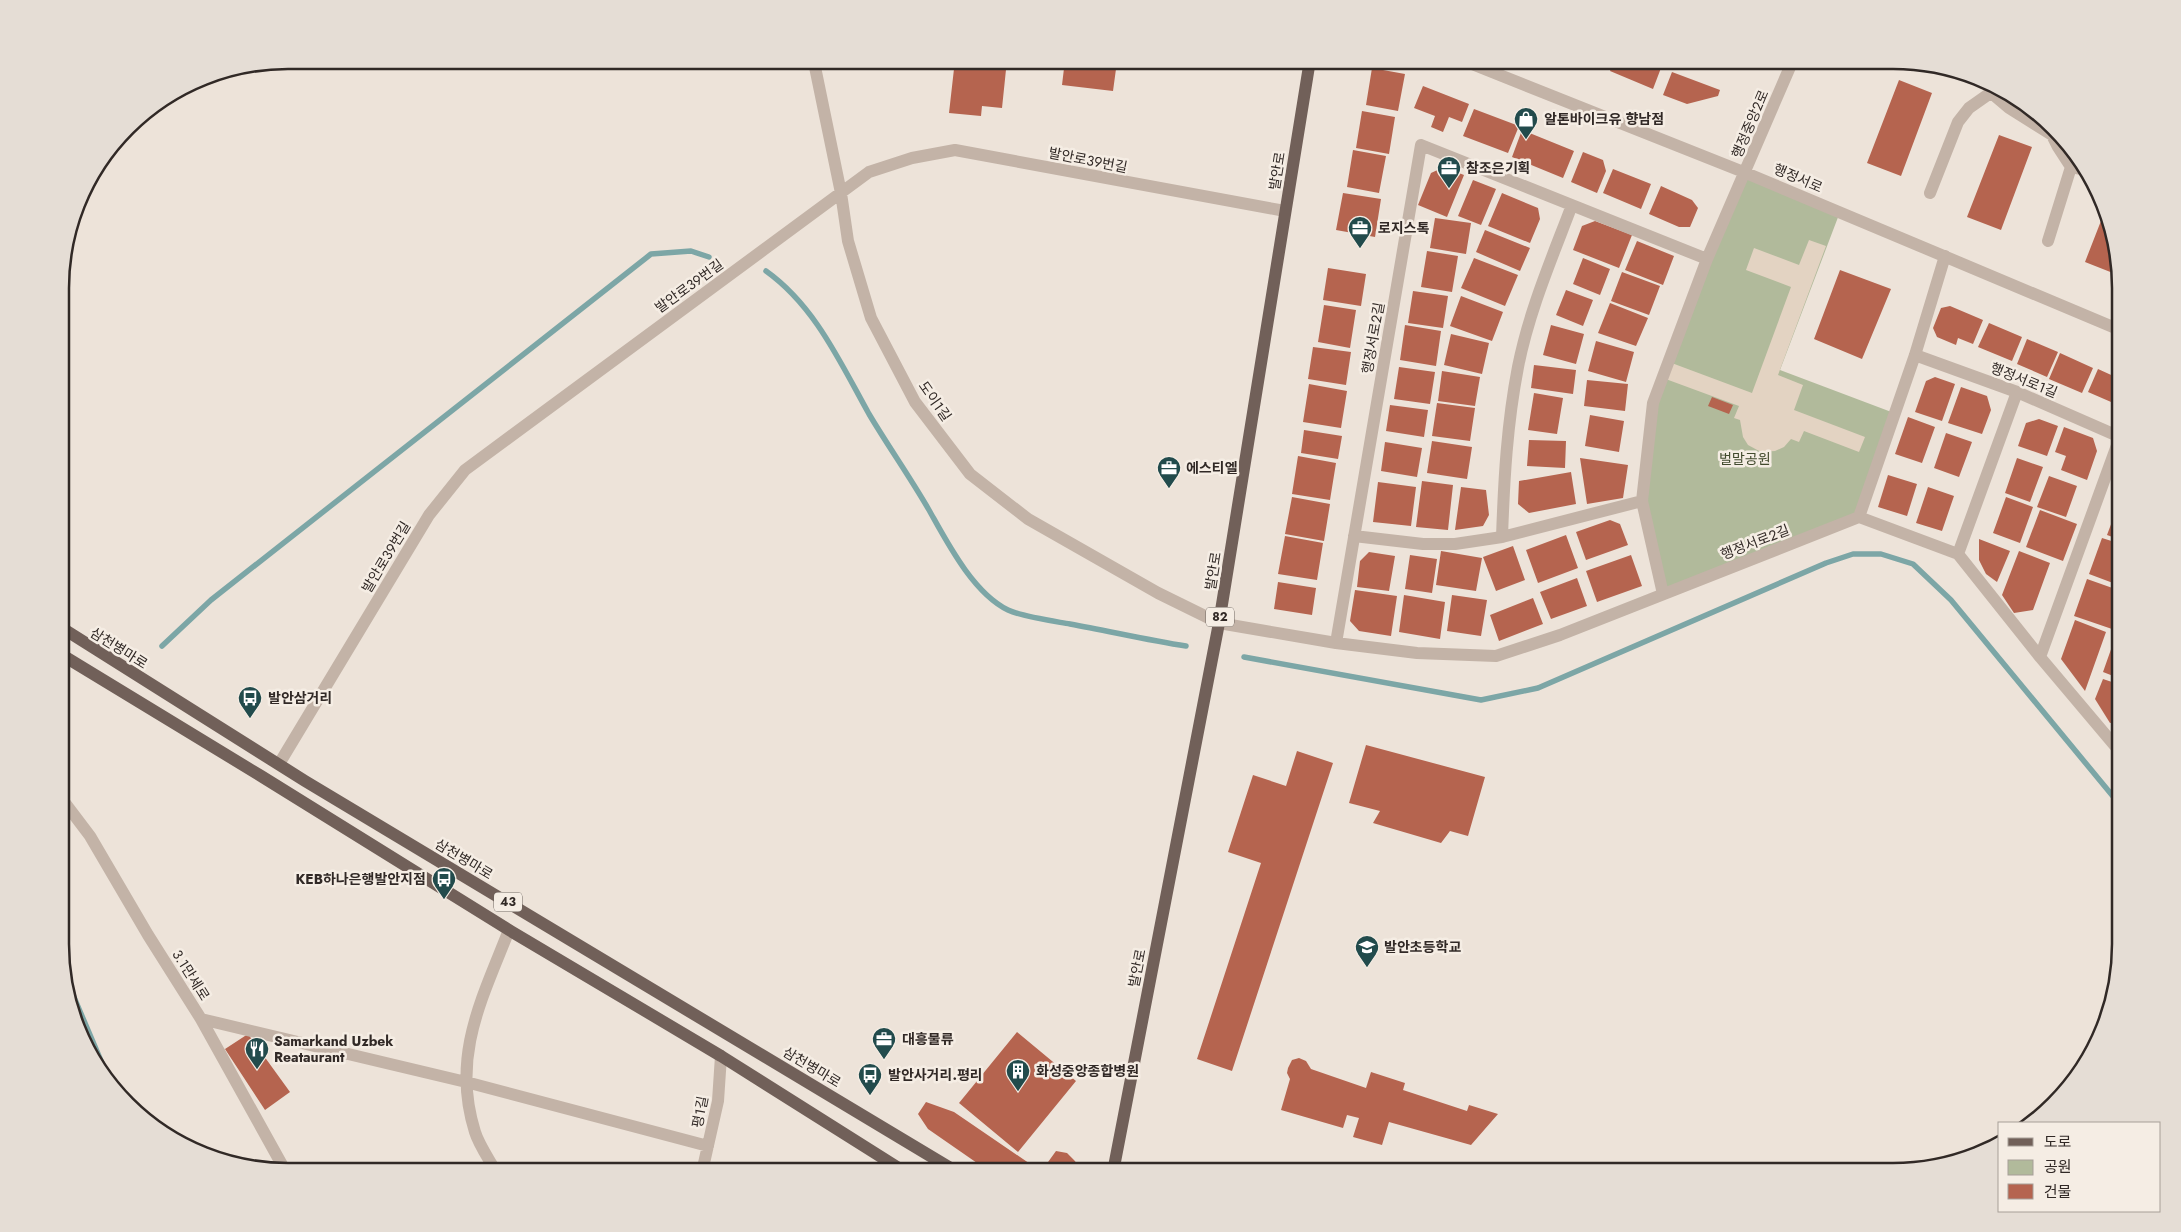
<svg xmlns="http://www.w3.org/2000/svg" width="2181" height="1232" viewBox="0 0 2181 1232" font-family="Jost,'Noto Sans KR',sans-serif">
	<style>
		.green { fill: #b1ba9b }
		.plaza { fill: #e3d3c2 }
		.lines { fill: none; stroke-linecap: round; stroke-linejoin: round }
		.stream { stroke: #7ca6a6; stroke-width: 5.5 }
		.building { fill: #b5644f }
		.minor { stroke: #c3b3a7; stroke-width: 12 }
		.major { stroke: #716059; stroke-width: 12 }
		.labels { text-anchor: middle; stroke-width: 5; stroke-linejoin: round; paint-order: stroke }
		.shield { fill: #f5ede4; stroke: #6c645f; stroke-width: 1 }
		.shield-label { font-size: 12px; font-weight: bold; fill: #312926 }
		.poi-label { font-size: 14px; font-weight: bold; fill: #312926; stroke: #f5ede4; text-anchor: start }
		.street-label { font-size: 14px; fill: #312926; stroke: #f5ede4 }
		.park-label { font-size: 14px; fill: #424b2e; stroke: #f5ede4 }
		.rim { fill: none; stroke: #312926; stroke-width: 2.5 }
	</style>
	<rect width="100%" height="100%" fill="#ede3d9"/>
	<path class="green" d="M1746,173L1840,212L1780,370L1894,413L1859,517L1663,594L1642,501L1653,403Z"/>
	<path class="plaza" d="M1809,240L1826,246L1778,375L1803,385L1794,410L1865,437L1859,452L1804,431L1799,442L1791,439L1784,447L1775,451L1761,452L1748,445L1743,437L1740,420L1734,418L1739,406L1663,378L1669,362L1752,393L1791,287L1746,270L1754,248L1799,265Z"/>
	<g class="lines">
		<path class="stream" d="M766,271C815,306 840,362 869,414C888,446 910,477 929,510C947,542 973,593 1008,610C1023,617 1053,621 1070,624C1109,631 1147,640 1186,646
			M162,646L211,600L651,254L691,251L709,257
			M1244,657L1481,700L1538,688L1826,563L1853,554H1881L1913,564L1951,600L2121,806
			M62,969L110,1082"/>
	</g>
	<path class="building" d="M955,60H1007L1002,108L982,106L981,116L949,113Z
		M1065,60H1105L1104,68L1116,69L1113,91L1062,85Z
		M1581,60H1609L1605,70Z
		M1614,60H1642L1661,68L1653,89L1610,71Z
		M1704,60H1723L1721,67Z
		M1913,63L1939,66L1937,72Z
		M1372,68L1405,74L1398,111L1366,105Z
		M1672,72L1720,90L1718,96L1687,104L1663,95Z
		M1899,80L1932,93L1901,176L1867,163Z
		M1423,86L1469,104L1462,122L1449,117L1443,132L1431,127L1435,116L1414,108Z
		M1474,109L1519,126L1508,153L1463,136Z
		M1362,111L1395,117L1389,154L1356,148Z
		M1522,130L1574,151L1563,178L1512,157Z
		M1999,135L2032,147L2001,230L1967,217Z
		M1353,150L1386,156L1379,193L1347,187Z
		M1583,152L1603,160L1606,171L1597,193L1571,182Z
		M1444,167L1464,175L1447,217L1418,205L1431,173Z
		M1613,169L1651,184L1641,209L1603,193Z
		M1473,180L1496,189L1481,225L1458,216Z
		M1661,186L1692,200L1698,208L1690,227H1679L1649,214Z
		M1343,193L1381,199L1375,237L1336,230Z
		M1502,193L1538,208L1540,219L1530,243L1488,226Z
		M2106,208L2109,215L2120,270L2118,275L2085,262Z
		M1435,218L1471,223L1466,254L1430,248Z
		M1595,221L1632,235L1619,268L1573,250L1582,226Z
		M1485,230L1530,248L1520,271L1476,252Z
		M1637,241L1674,256L1663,285L1625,270Z
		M1427,251L1458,256L1452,292L1421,287Z
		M1474,258L1518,275L1505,306L1461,288Z
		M1583,258L1610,269L1600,295L1573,284Z
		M1328,268L1366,274L1361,306L1323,300Z
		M1840,270L1891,289L1862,359L1814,339Z
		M1622,272L1660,286L1649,315L1611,301Z
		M1566,290L1593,300L1583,326L1556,315Z
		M1413,291L1448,296L1443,328L1408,323Z
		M1461,296L1503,312L1492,341L1450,326Z
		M1610,303L1648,318L1636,346L1598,333Z
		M1324,305L1356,310L1350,348L1318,342Z
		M1950,306L1983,320L1973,344L1958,338L1956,345L1937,337L1933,328L1941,308Z
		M1989,323L2022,337L2012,361L1978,347Z
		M1405,325L1441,331L1436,366L1400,360Z
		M1551,325L1584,334L1576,364L1543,355Z
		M1451,334L1489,343L1482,374L1444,365Z
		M2027,339L2058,352L2047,377L2017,364Z
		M1596,341L1634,352L1626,382L1588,371Z
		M1313,347L1351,352L1346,385L1308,379Z
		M2060,353L2093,368L2082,393L2049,379Z
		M1534,365L1576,370L1573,394L1531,388Z
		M1399,367L1435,372L1430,404L1394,399Z
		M2098,369L2120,379V398L2118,405L2088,392Z
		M1442,371L1480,377L1475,406L1438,401Z
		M1935,377L1955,384L1942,421L1915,412L1926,381Z
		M1587,380L1628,384L1625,411L1584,406Z
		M1309,384L1347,391L1341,428L1303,422Z
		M1961,387L1987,396L1991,410L1982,434L1948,423Z
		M1534,393L1563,398L1557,434L1528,430Z
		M1712,397L1733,405L1729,414L1708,406Z
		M1437,403L1475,408L1470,441L1432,436Z
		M1390,405L1428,410L1424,437L1386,431Z
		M1590,415L1624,421L1619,452L1585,446Z
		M1908,417L1935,427L1922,463L1895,454Z
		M2039,419L2058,426L2047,456L2018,446L2026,423Z
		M2064,427L2093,438L2097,451L2087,480L2061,470L2066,456L2055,452Z
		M1304,430L1342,436L1338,459L1301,453Z
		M1946,433L1972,442L1959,477L1934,468Z
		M1529,440L1566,441L1565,468L1527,466Z
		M1432,441L1472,447L1467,479L1427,473Z
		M1385,442L1422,448L1417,477L1381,471Z
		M1298,456L1336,463L1330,500L1292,494Z
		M1580,458L1628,465L1623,498L1587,504Z
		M2017,458L2043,467L2030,502L2005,493Z
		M1571,472L1576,504L1529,513L1518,504L1519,481Z
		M1888,475L1917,484L1907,516L1878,507Z
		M2049,476L2077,486L2066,517L2037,507Z
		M1422,481L1453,485L1448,530L1416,527Z
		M2120,481H2121V496L2116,494Z
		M1378,482L1416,487L1411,526L1373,522Z
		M1461,487L1486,490L1489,515L1483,526L1455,530Z
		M1928,487L1954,496L1942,531L1916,523Z
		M1292,497L1330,504L1324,541L1285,534Z
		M2006,497L2033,507L2020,543L1993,533Z
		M2119,503L2121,504V540L2107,535Z
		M2040,510L2077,524L2063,561L2026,547Z
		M1610,520L1620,524L1628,545L1586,560L1576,532Z
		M1566,535L1578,568L1538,583L1526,550Z
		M1285,536L1323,543L1317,580L1278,574Z
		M2102,538L2121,544V586L2089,574Z
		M1979,539L2010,551L1997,582L1986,574L1979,560Z
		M1513,546L1525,580L1496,591L1483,557Z
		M1441,551L1482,558L1476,591L1436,585Z
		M2019,551L2050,563L2033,610L2014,613L2002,595Z
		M1369,552L1395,556L1389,591L1357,587L1360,561Z
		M1410,555L1437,559L1432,593L1405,589Z
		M1631,555L1642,586L1597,602L1586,571Z
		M1577,578L1587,606L1551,619L1540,592Z
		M2087,579L2121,591V605L2112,629L2074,616Z
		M1278,582L1316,588L1312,615L1274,609Z
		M1355,590L1397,596L1391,636L1359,631L1350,621Z
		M1404,595L1445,602L1440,639L1399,632Z
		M1452,595L1487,600L1481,636L1447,631Z
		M1533,598L1543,624L1499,641L1490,615Z
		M2075,620L2106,632L2085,691L2061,659Z
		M2115,638L2121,640V679L2103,672Z
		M2103,679L2121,685V721L2110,723L2095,699Z
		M1366,745L1485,777L1468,836L1450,831L1441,843L1373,823L1380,811L1349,803Z
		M1297,751L1333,763L1232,1071L1197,1059L1261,863L1228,852L1253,775L1286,786Z
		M1017,1032L1076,1081L1018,1152L959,1103Z
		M248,1034L290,1092L265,1110L225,1049Z
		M1299,1058L1306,1061L1311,1069L1366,1088L1371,1072L1405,1083L1403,1090L1467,1111L1469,1105L1498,1114L1471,1145L1389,1122L1382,1145L1353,1137L1359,1118L1347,1115L1343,1128L1281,1110L1290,1079L1287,1073L1288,1068L1292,1060Z
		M926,1102L954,1112L1042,1172H990L928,1129L918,1114Z
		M1056,1151L1067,1153L1074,1160L1079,1166L1078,1172H1047L1043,1169Z"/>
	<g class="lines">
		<path class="minor" d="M812,60L815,67L841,193L848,241L871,318L915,402L970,474L1028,519L1158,593L1219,623L1336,643L1417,653L1496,656L1560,635L1859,517
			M1462,60L1746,173L2120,330
			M1995,86L1996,97L2009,108L2052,135L2058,147L2071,167L2087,170
			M1930,193L1958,122L1969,108L1996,89
			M2048,241L2071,167
			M1915,355L2017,392L2120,437
			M1859,517L1958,554L2040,657L2121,753
			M1859,517L1915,355L1945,256
			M1354,536L1423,544H1455L1502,537L1642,501
			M1502,537C1504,479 1507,424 1518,367C1529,311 1552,258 1572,205
			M1958,554L2017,392
			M1663,594L1642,501L1653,403L1707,259L1793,60
			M1336,643L1421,145L1707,259
			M2040,657L2120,437
			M279,764L429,515L465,470L869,172L912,158L955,150L1285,211
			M62,799L90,836L148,935L201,1019L286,1172
			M201,1019L466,1082L708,1146
			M496,1172C489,1159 479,1145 475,1132C451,1056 482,999 509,930
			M702,1172L718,1101L721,1056"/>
		<path class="major" d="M62,628L305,781L957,1172
			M62,655L261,776L509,930L721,1056L905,1172
			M1113,1172L1219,623L1310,60"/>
	</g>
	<defs>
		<g id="shop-pin" transform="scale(1.25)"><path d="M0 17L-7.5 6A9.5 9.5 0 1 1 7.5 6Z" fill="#224b4c" stroke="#f5ede4"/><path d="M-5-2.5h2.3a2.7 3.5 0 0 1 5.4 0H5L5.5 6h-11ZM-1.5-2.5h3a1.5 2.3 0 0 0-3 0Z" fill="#fff"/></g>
		<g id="office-pin" transform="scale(1.25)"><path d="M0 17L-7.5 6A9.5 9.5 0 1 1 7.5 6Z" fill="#224b4c" stroke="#f5ede4"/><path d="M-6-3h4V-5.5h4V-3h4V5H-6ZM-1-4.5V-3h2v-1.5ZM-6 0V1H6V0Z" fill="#fff"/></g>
		<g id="bus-pin" transform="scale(1.25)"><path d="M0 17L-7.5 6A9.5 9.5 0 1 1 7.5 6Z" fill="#224b4c" stroke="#f5ede4"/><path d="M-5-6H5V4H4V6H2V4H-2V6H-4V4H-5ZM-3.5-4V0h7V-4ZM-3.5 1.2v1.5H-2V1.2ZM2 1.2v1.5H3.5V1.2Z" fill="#fff"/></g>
		<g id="school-pin" transform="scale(1.25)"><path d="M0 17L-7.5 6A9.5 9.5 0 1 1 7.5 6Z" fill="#224b4c" stroke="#f5ede4"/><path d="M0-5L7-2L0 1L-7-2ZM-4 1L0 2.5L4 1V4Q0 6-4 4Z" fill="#fff"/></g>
		<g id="restaurant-pin" transform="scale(1.25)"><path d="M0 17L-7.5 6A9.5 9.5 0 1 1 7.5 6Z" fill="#224b4c" stroke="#f5ede4"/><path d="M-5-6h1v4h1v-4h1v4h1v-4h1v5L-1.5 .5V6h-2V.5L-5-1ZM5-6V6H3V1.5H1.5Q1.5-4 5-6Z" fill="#fff"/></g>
		<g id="building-pin" transform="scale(1.25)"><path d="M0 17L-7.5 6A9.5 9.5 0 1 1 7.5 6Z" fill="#224b4c" stroke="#f5ede4"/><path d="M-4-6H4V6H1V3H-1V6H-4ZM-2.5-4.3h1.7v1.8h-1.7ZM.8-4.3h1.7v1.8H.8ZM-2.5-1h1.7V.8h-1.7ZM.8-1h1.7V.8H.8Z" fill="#fff"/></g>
	</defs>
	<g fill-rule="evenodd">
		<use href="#shop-pin" x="1526" y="119"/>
		<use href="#office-pin" x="1449" y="168"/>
		<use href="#office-pin" x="1360" y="228"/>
		<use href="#office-pin" x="1169" y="468"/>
		<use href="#bus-pin" x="250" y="698"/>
		<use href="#bus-pin" x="444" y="879"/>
		<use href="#school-pin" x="1367" y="947"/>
		<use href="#office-pin" x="884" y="1039"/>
		<use href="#restaurant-pin" x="257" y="1049"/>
		<use href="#building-pin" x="1018" y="1071"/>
		<use href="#bus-pin" x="870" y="1075"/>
	</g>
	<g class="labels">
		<g class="shield">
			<rect x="1206" y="607.5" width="28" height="19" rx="4"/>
			<rect x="494" y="892.5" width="28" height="19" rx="4"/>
		</g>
		<g class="shield-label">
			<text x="1220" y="621">82</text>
			<text x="508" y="906">43</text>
		</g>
		<g class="poi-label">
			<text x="1544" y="124">알톤바이크유 향남점</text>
			<text x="1466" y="173">참조은기획</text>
			<text x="1378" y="233">로지스톡</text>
			<text x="1186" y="473">에스티엘</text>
			<text x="268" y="703">발안삼거리</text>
			<text x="426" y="884" text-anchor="end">KEB하나은행발안지점</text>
			<text x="1384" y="952">발안초등학교</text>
			<text x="902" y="1044">대흥물류</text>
			<text x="274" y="1046">Samarkand Uzbek<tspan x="274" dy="16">Reataurant</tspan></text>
			<text x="1036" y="1076">화성중앙종합병원</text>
			<text x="888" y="1080">발안사거리.평리</text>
		</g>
		<g class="street-label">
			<text transform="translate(1750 124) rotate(-67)" y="5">행정중앙2로</text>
			<text transform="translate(1088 160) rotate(11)" y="5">발안로39번길</text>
			<text transform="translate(1277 171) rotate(-81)" y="5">발안로</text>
			<text transform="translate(1798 178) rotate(23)" y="5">행정서로</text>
			<text transform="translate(689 286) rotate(-36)" y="5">발안로39번길</text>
			<text transform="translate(1373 338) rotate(-80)" y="5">행정서로2길</text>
			<text transform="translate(2024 380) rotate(22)" y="5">행정서로1길</text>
			<text transform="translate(935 401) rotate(55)" y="5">도이1길</text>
			<text transform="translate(1755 542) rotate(-21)" y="5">행정서로2길</text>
			<text transform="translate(386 557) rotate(-59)" y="5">발안로39번길</text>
			<text transform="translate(1213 571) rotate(-81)" y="5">발안로</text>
			<text transform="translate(119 648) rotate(32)" y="5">삼천병마로</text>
			<text transform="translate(464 859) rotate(31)" y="5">삼천병마로</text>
			<text transform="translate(1137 968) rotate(-79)" y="5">발안로</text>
			<text transform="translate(191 975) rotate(58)" y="5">3.1만세로</text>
			<text transform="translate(812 1067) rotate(31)" y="5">삼천병마로</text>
			<text transform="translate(700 1112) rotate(-79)" y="5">평1길</text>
		</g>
		<g class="park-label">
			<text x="1745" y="464">벌말공원</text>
		</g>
	</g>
	<path d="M0 0H2181V1232H0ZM288 69H1893A219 219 0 0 1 2112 288V944A219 219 0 0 1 1893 1163H288A219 219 0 0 1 69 944V288A219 219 0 0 1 288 69Z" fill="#e5ddd5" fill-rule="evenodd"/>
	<path class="rim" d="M288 69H1893A219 219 0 0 1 2112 288V944A219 219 0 0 1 1893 1163H288A219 219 0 0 1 69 944V288A219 219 0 0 1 288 69Z"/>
	<rect x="1998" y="1122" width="162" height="90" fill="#f5ede4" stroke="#a79f98"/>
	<rect x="2008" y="1138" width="25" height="8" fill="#716059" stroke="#a79f98"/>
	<text x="2044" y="1147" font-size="15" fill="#312926">도로</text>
	<rect x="2008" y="1160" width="25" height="15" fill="#b1ba9b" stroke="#a79f98"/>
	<text x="2044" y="1172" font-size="15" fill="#312926">공원</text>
	<rect x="2008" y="1184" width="25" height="15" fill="#b5644f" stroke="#a79f98"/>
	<text x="2044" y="1197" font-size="15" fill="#312926">건물</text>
</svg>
